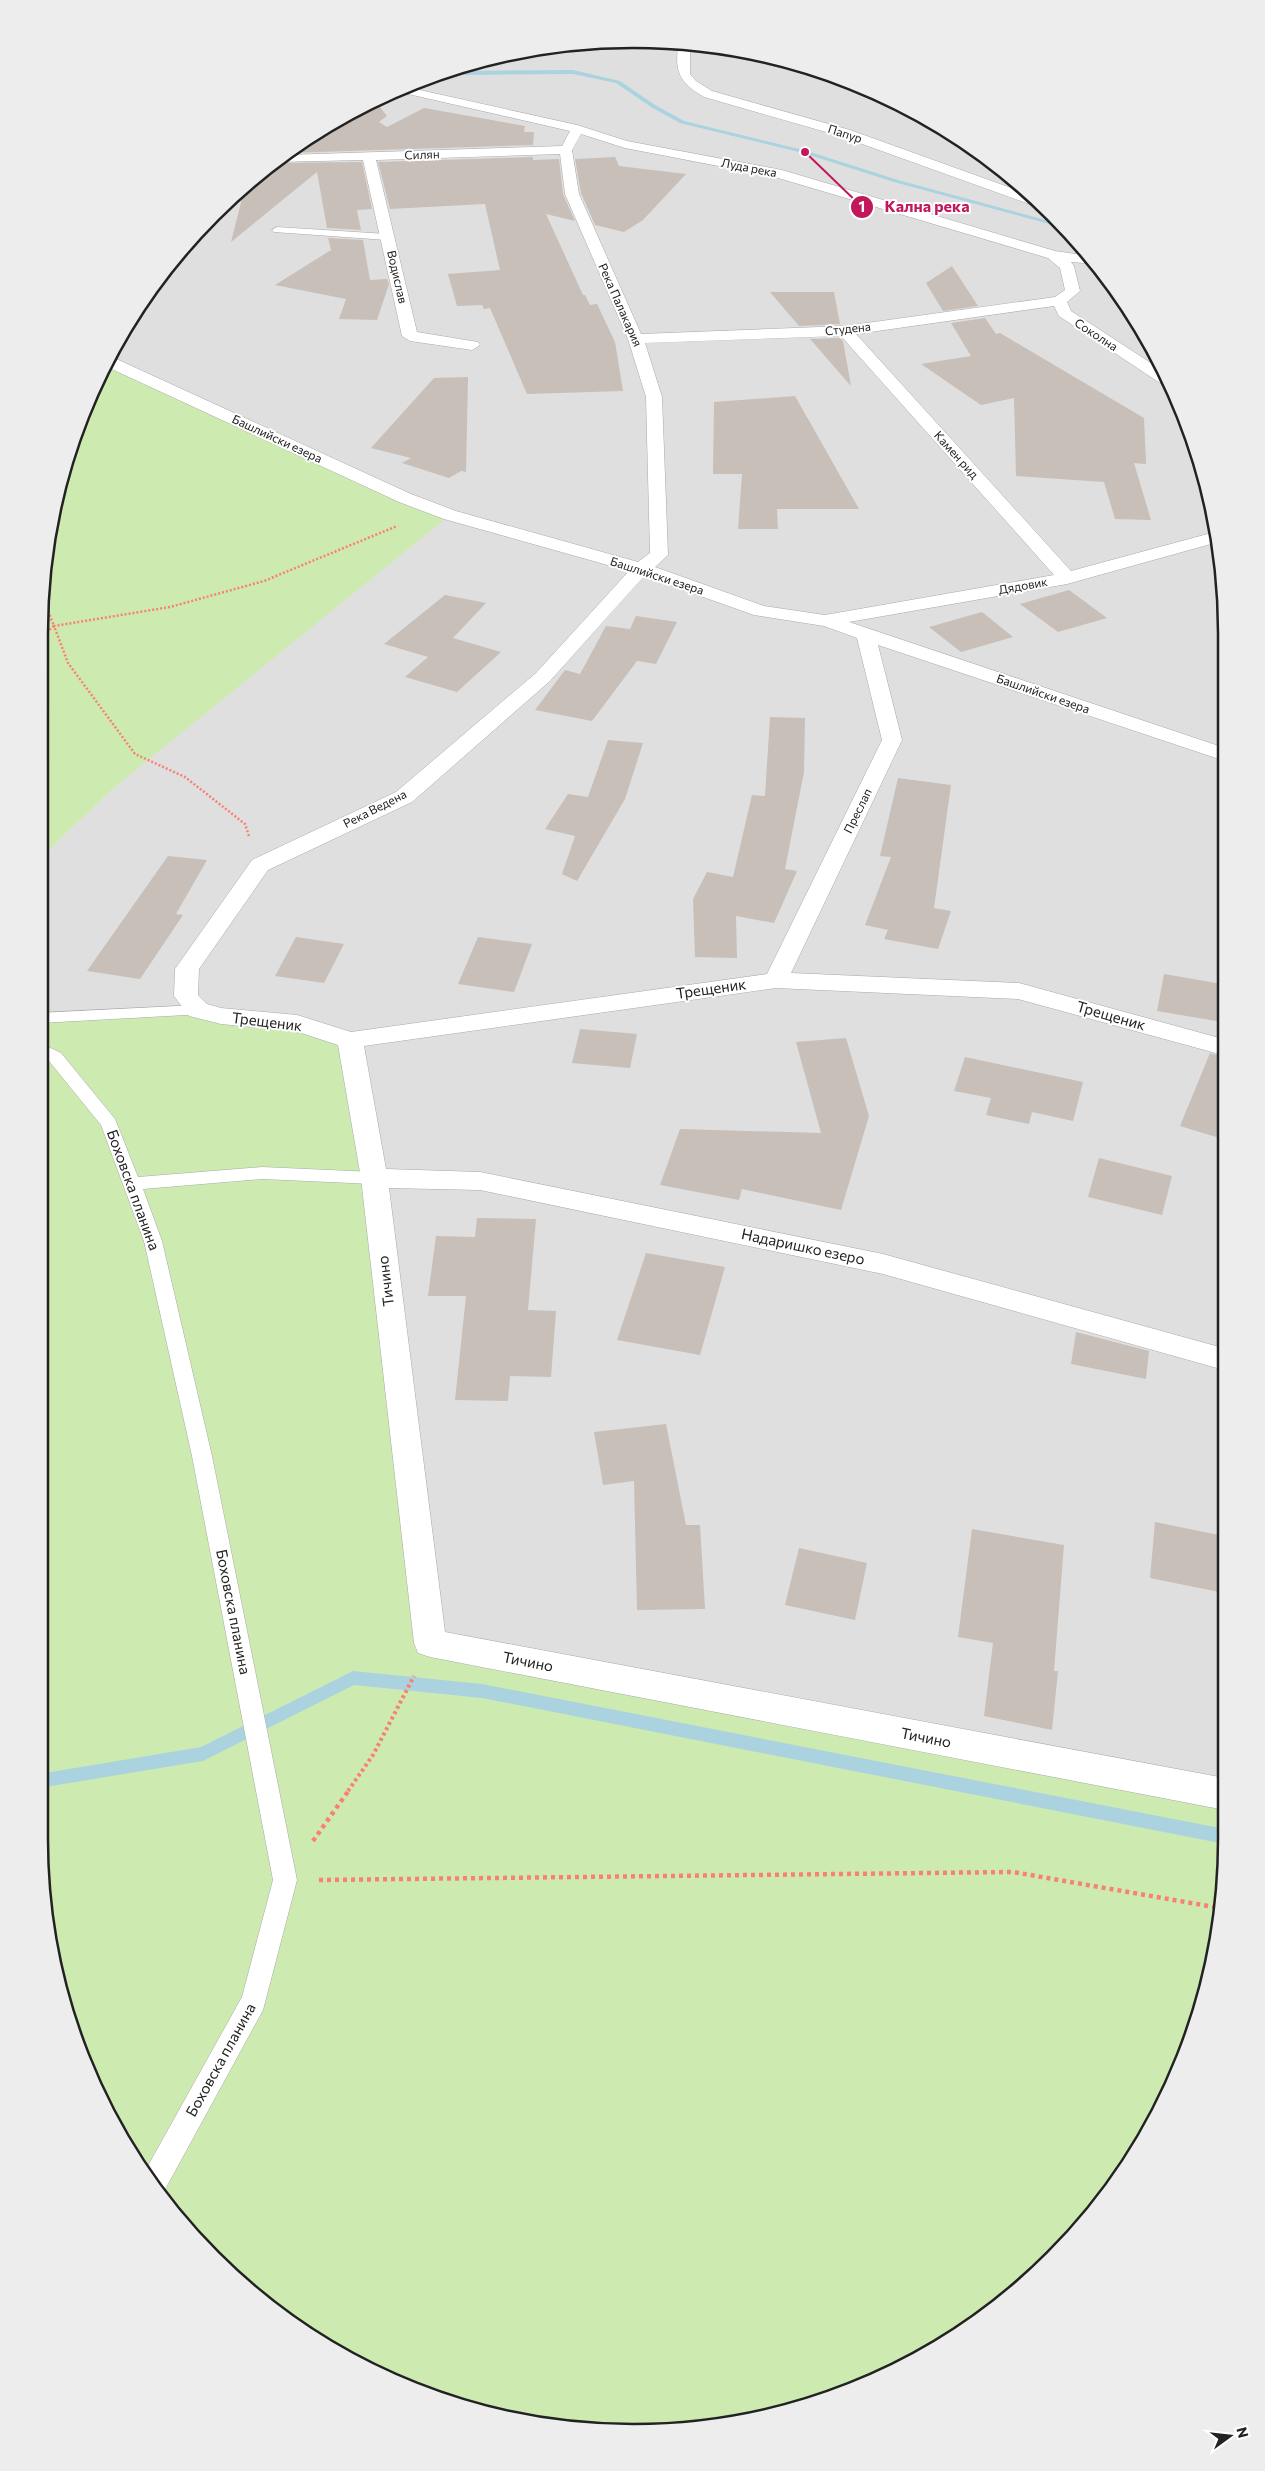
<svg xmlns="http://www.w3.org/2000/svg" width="1265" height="2471" viewBox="0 0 1265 2471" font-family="Commissioner,sans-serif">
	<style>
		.residential { fill: #e0dfdf }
		.grass { fill: #cdebb0 }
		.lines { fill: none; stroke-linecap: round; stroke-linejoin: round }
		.stream { fill: #aad3df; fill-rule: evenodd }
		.building { fill: #c7bfb8 }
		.service-casing { stroke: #a9a9a9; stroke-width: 1 }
		.minor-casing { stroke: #a9a9a9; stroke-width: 1 }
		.path-far2 { stroke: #fa8072; stroke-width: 2.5; stroke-dasharray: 2 2; stroke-linecap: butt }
		.path-far1 { stroke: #fa8072; stroke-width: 4; stroke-dasharray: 3 3; stroke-linecap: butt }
		.path { stroke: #fa8072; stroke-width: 4.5; stroke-dasharray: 4 4; stroke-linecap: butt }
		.service { fill: #fff; fill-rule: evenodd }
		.minor { fill: #fff; fill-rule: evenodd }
		.labels { text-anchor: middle; stroke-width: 4; stroke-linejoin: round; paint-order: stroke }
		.far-street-label { font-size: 12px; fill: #222; stroke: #fff }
		.street-label { font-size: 15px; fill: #222; stroke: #fff }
		.rim { fill: none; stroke: #222; stroke-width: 2.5 }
		.leader { fill: none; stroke: #c2185b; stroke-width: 2 }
		.callout-dot { fill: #c2185b; stroke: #fff; stroke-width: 2 }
		.mark-label { font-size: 15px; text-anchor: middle; font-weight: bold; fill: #fff }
		.callout-label { font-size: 16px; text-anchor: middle; font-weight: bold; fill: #c2185b; stroke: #fff; stroke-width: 4; stroke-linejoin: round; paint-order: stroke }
	</style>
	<rect width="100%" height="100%" fill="#f2efe9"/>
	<path class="residential" d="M671,40L786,59L895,100L1024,186L1104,271L1181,406L1221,555L1225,1794L430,1643L198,1010L40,1018V858L116,786L405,498L106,360L161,271L241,186L335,118L441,70L555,44Z"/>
	<path class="grass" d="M106,360L405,498L450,515L116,786L40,858V594L59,479L100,370Z
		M198,1010L350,1040L430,1643L1225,1794V1877L1206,1992L1165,2101L1126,2169L1053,2258L963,2332L895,2371L786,2412L710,2427L594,2431L516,2421L406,2387L335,2353L241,2285L162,2200L118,2135L70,2030L50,1954L39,1838L40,1018Z"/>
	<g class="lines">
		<path class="stream" d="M448,69L462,71L573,70L620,81L655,105L684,121L807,151L898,180L1060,224L1064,228L894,182L803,153L680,123L651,107L616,83L573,74L462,75L442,70Z
			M353,1671L482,1684L1225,1829V1844L482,1698L354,1685L203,1761L39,1788V1774L201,1747Z"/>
	</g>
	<path class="building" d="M375,101L387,116L379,122L387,127L424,108L525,126L524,132H534L533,145L287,153L335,118Z
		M533,157V160L559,159L563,194L575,221L546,214L583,295H585L590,305L597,304L615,342L623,391L527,394L490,308L484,309L482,305L457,306L448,274L500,270L485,204L390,209L378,162Z
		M615,157L619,166L686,174L643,220L624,232L595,225L581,193L575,159Z
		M362,162L372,209L357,210L361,230L327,228L317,172L231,242L246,183L273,163Z
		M328,238L363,240L370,280L387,279L389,284L377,320L339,319L346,299L275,285L331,250Z
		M952,266L978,306L943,311L926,283Z
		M770,292H834L840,324L799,326Z
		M985,318L996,334L1000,333L1144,418L1146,464L1134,463L1151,520L1115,519L1104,482L1016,476L1014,398L981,405L921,364L971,356L951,323Z
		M840,338L843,341L851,386L810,339Z
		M468,377L466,472L461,471L449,478L402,463L411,458L371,448L434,378Z
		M795,396L859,509H777L778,529H738L742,474H713L714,402Z
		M1069,590L1107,618L1058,632L1020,604Z
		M445,595L486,603L453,638L501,652L457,692L405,677L428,657L384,644Z
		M982,612L1013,637L961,652L929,627Z
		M636,616L677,622L656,664L637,661L592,721L535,710L565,670L580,674L606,626L630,629Z
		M770,717L805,718L804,772L785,869L797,871L774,923L736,916L737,958L695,957L693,899L707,872L733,877L752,795L765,796Z
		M608,740L643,743L625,799L577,881L562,874L575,836L545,829L568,794L588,797Z
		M898,778L951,785L934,908L951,911L938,949L884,939L888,930L865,925L891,857L880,856Z
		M168,856L207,860L176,914L183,915L140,979L87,971Z
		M296,937L344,944L324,983L275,976Z
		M478,937L532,944L514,992L458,984Z
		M1164,974L1222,984V1022L1157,1011Z
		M580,1029L637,1034L630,1068L572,1063Z
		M846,1038L869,1116L841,1210L742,1189L739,1200L660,1185L680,1129L821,1133L796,1042Z
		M1210,1053L1223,1057V1139L1180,1126Z
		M965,1057L1083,1082L1073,1121L1032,1112L1029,1124L986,1115L991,1098L954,1091Z
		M1099,1158L1172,1176L1162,1215L1088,1197Z
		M477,1218L536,1219L528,1310L556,1311L551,1377L510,1376L508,1401L455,1400L466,1296H428L436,1236L475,1237Z
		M646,1253L725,1267L700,1355L617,1340Z
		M1076,1332L1149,1351L1146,1379L1071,1364Z
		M666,1424L686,1525H700L705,1609L637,1610L634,1481L603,1485L594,1432Z
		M1155,1522L1224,1536V1593L1150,1578Z
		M972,1529L1064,1545L1054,1671H1058L1052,1730L984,1716L993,1643L958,1637Z
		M799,1548L867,1563L855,1620L785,1605Z"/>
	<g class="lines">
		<g class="service-casing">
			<path id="service" d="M277,227L387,234L392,237L387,240L274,232L272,230Z
				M198,1005L204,1006L206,1010L204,1014L40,1023V1013Z
				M40,1043L61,1053L115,1119L138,1177L262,1167L374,1172L380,1173L383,1178L380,1183L374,1184L262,1179L143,1189L162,1241L212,1456L297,1880L263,2010L162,2195L159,2196L144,2173L242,1997L273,1880L192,1456L144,1241L101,1125L49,1061L40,1056Z"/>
		</g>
		<g class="minor-casing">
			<path id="minor" d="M679,41L690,43V74L696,81L712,91L850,130L1033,196L1043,206H1035L840,136L704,97C678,82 674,70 679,41Z
				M406,87L577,125L627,141L782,170L1055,251L1089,256L1097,264L1071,262L1074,266L1080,291L1067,302L1071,311L1160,369L1169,384L1160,383L1059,316L1054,306L856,334L1071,571L1215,532L1218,542L1067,584L849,622L1222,747V760L878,645L902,740L791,973L1019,983L1223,1039V1055L1018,999L776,988L364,1046L386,1169L480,1172L883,1254L1223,1348L1224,1370L883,1274L480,1190L389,1188L445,1632L1225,1778V1810L430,1657L418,1653L414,1643L361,1178L338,1045L295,1031L221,1024L189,1016L174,996L175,969L252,860L396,792L536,673L629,571L444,519L399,502L103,365L109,356L112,357L411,494L456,511L638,562L650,553L646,397L628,339L565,194L560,154L376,160L417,332L478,342L480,345L472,350L410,341L402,336L363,160L275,162L285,155L562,146L570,131L395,91ZM581,134L625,148L775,177L1048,258L1060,268L1065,290L1055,297L845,326L641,334L579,194L572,150ZM841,336L1054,575L825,615L764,606L655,567L668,555L662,397L645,343ZM644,576L754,615L824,626L857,638L882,740L767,974L351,1032L297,1015L221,1008L207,1004L198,995L199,969L268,870L412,802L550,681Z"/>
		</g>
		<path class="path-far2" d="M40,598L44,601L54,626L40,637
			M249,836L245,824L185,777L135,754L68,663L54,626L170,607L264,581L397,526"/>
		<path class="path-far1" d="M348,1791L373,1755L414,1676"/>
		<path class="path" d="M313,1841L349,1790
			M319,1880L1013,1872L1220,1908"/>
		<use href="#service" class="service"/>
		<use href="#minor" class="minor"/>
	</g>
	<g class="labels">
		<g class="far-street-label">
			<text transform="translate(845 134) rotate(18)" y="4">Папур</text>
			<text transform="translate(422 155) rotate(-2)" y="4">Силян</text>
			<text transform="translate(749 168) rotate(11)" y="4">Луда река</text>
			<text transform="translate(397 277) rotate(77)" y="4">Водислав</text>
			<text transform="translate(620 305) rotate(66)" y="4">Река Палакария</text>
			<text transform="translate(848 329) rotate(-6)" y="4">Студена</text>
			<text transform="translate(1096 335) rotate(33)" y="4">Соколна</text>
			<text transform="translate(277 439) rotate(25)" y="4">Башлийски езера</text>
			<text transform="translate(956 455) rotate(48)" y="4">Камен рид</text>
			<text transform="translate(657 576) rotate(18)" y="4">Башлийски езера</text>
			<text transform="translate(1023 586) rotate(-10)" y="4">Дядовик</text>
			<text transform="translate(1043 694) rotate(19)" y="4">Башлийски езера</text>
			<text transform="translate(375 809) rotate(-27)" y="4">Река Ведена</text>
			<text transform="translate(858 811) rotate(-64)" y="4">Преслап</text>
		</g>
		<g class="street-label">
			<text transform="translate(711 989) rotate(-8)" y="5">Трещеник</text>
			<text transform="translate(1111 1016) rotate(16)" y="5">Трещеник</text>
			<text transform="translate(267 1022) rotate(7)" y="5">Трещеник</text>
			<text transform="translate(133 1190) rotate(70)" y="5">Боховска планина</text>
			<text transform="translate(803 1247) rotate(12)" y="5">Надаришко езеро</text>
			<text transform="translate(386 1281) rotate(-97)" y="5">Тичино</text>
			<text transform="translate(233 1612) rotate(79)" y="5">Боховска планина</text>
			<text transform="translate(528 1662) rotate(11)" y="5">Тичино</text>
			<text transform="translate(926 1738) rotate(11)" y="5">Тичино</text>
			<text transform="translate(221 2060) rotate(-61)" y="5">Боховска планина</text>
		</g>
	</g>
	<path d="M0 0H1265V2471H0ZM633 48H633A585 585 0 0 1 1218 633V1839A585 585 0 0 1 633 2424H633A585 585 0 0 1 48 1839V633A585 585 0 0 1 633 48Z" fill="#ededed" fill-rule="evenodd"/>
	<path class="rim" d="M633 48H633A585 585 0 0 1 1218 633V1839A585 585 0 0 1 633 2424H633A585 585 0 0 1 48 1839V633A585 585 0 0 1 633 48Z"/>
	<path class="leader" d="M805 152L862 207"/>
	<g class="callout-dot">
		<circle cx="805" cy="152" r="5"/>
		<circle cx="862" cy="207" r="12"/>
	</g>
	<g class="mark-label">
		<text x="862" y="212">1</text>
	</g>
	<g class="callout-label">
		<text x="927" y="212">Кална река</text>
	</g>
	<g transform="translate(1230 2436) rotate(75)" stroke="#ffffff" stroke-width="4" paint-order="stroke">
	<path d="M0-4L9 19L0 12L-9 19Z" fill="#222222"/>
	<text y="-8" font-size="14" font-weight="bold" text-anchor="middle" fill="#222222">N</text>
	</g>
</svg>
